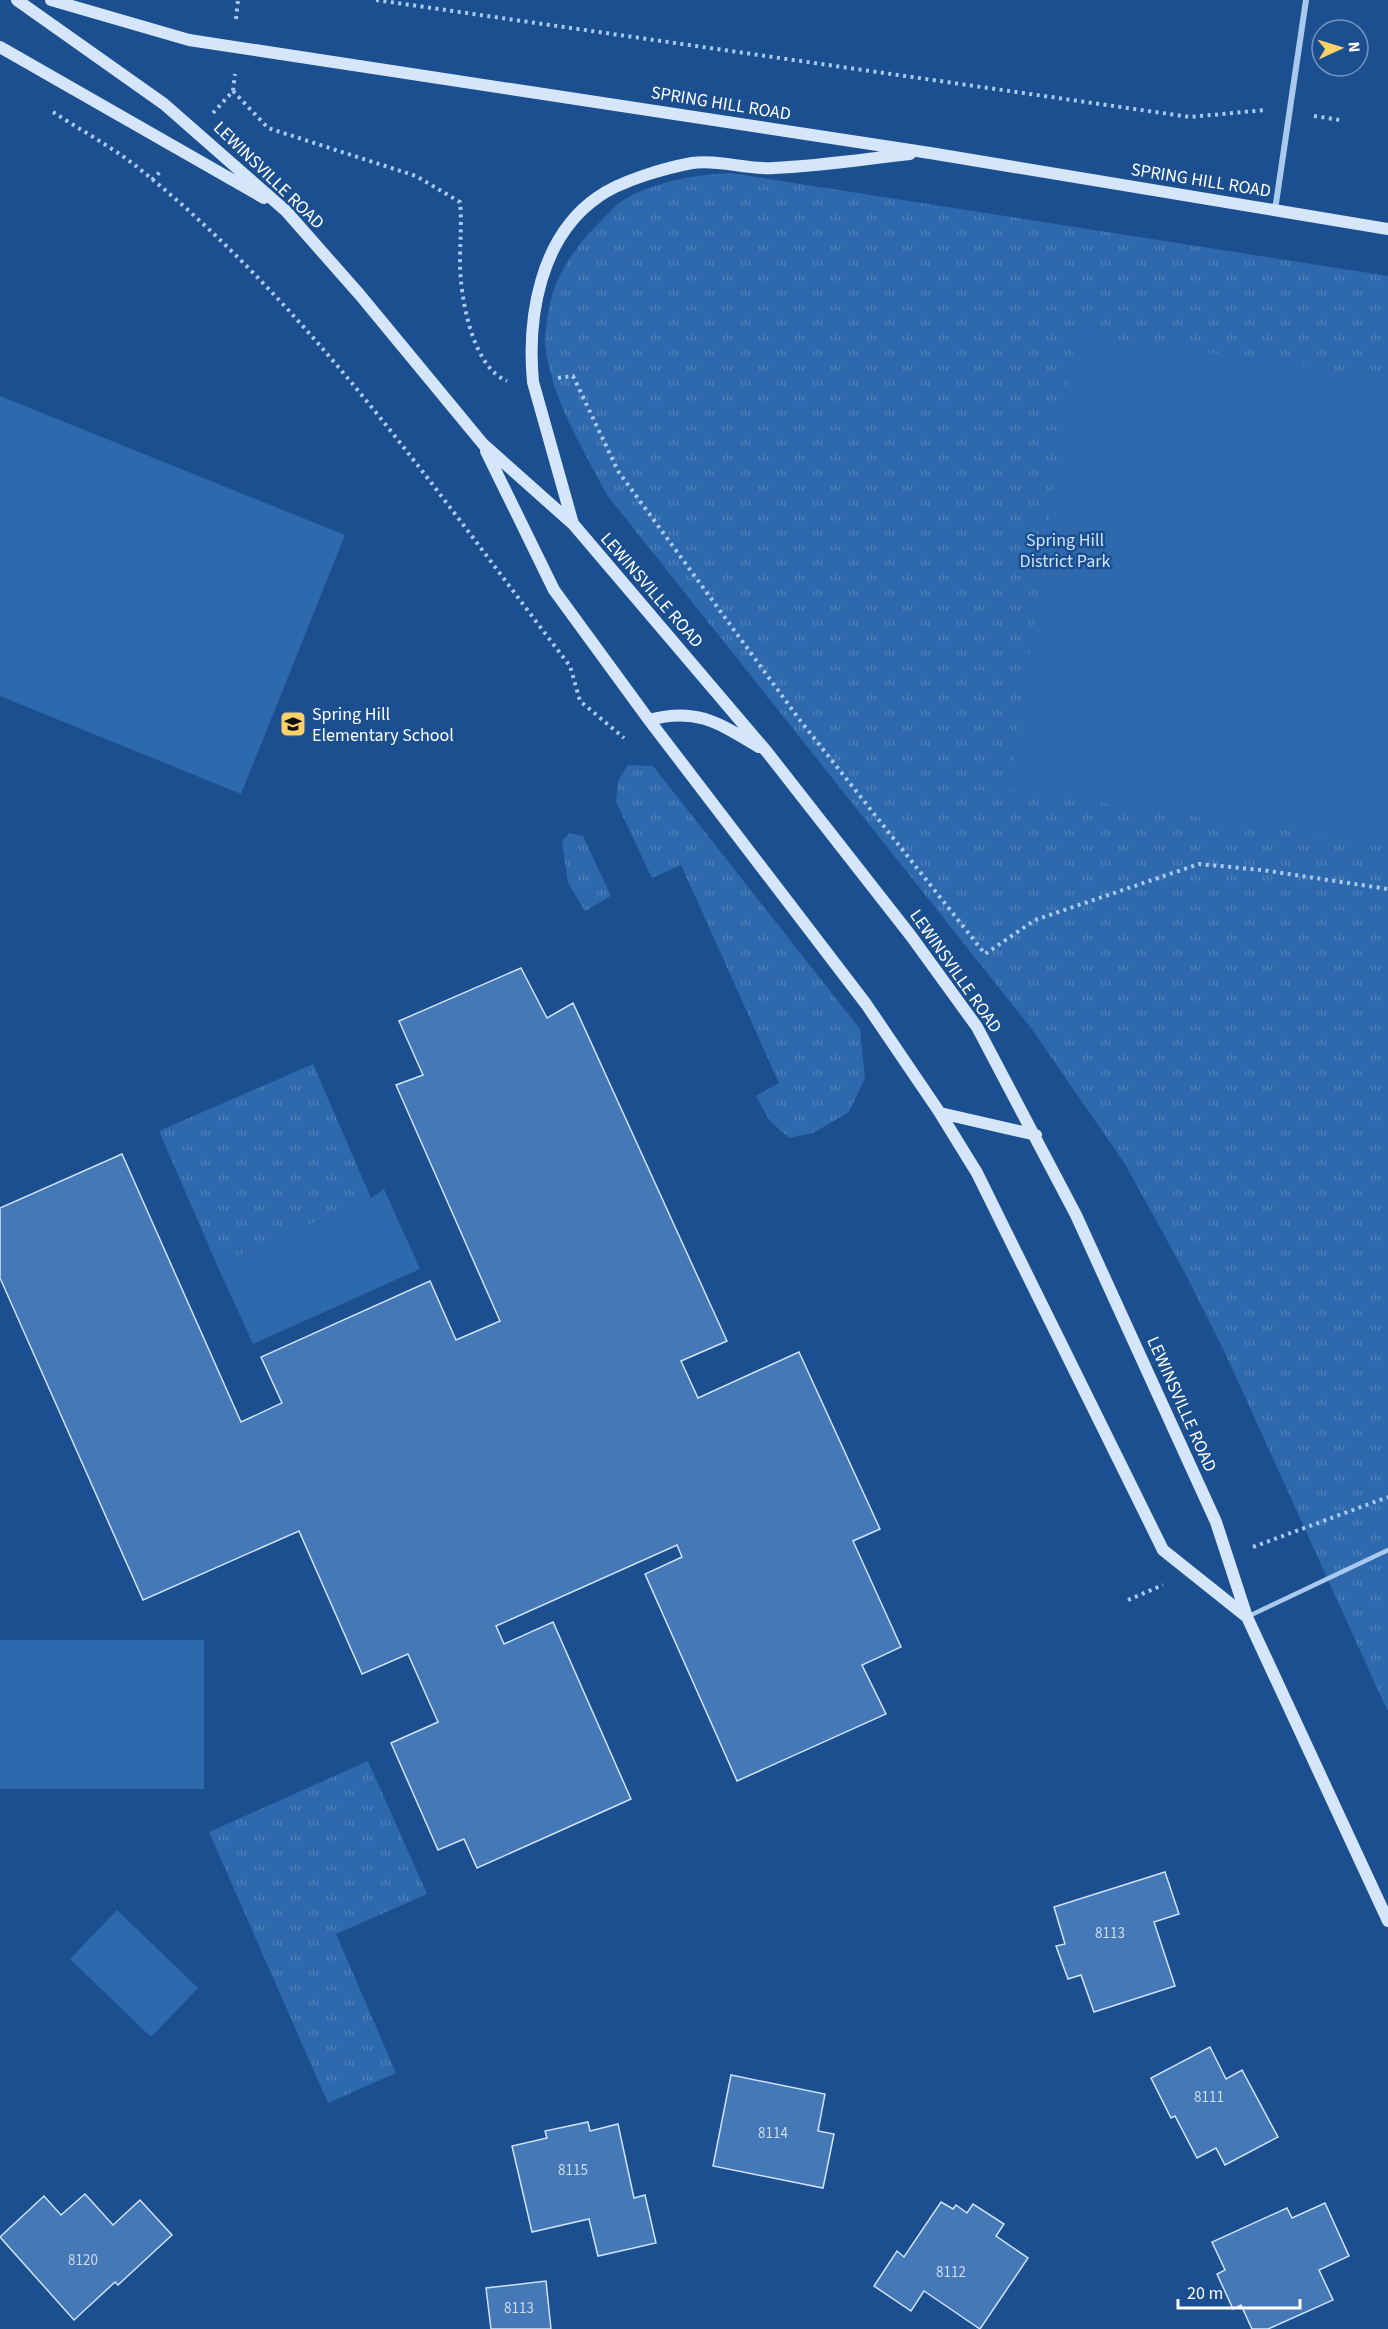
<svg xmlns="http://www.w3.org/2000/svg" width="1388" height="2329" viewBox="0 0 1388 2329" font-family="'Source Sans 3',sans-serif">
	<style>
		.grass { fill: url(#grass-tufts) }
		.garden { fill: #2e69ad }
		.building { fill: #4478b7; stroke: #cfe3fa; stroke-width: 1.5 }
		.lines { fill: none; stroke-linecap: round; stroke-linejoin: round }
		.path { stroke: #a9c9ee; stroke-width: 4; stroke-dasharray: 3 4.5; stroke-linecap: butt }
		.lane { stroke: #a9c9ee; stroke-width: 4.5 }
		.street { stroke: #a9c9ee; stroke-width: 6 }
		.secondary { stroke: #d6e6fa; stroke-width: 12 }
		.labels { text-anchor: middle; stroke-width: 5; stroke-linejoin: round; paint-order: stroke }
		.number-label { font-size: 15px; fill: #d0dded }
		.street-label { font-size: 18px; fill: #fff; stroke: #1b4f8f }
		.park-label { font-size: 18px; fill: #cfe3fa; stroke: #1b4f8f }
		.poi-label { font-size: 18px; fill: #fff; stroke: #1b4f8f; text-anchor: start }
	</style>
	<defs>
		<pattern id="grass-tufts" width="24" height="20" patternUnits="userSpaceOnUse" patternTransform="scale(1.5)"><rect width="24" height="20" fill="#2e69ad"/><path d="M3 7l-1-3M5 7V3M7 7l1-3M15 17l-1-3M17 17v-4M19 17l1-3" fill="none" stroke="#4d80b9"/></pattern>
	</defs>
	<rect width="100%" height="100%" fill="#1b4f8f"/>
	<path class="grass" d="M730,173L1388,276V1712L1226,1355L1186,1275L1125,1164L1031,1028L607,495C582,447 551,398 545,344C544,337 546,329 547,321C552,277 574,247 605,217C611,211 618,203 625,199C657,181 694,175 730,173Z
		M628,765L653,766L860,1029L865,1078L849,1112L813,1133L789,1138L769,1120L756,1096L779,1083L681,865L652,878L616,802L618,781Z
		M570,833L583,836L611,896L585,911L568,883L562,841Z
		M313,1064L371,1198L217,1265L159,1131Z
		M368,1761L427,1894L336,1934L396,2073L328,2103L209,1832Z"/>
	<path class="garden" d="M1076,333L1388,379V845L1010,789Z
		M0,396L345,535L241,794L0,696Z
		M384,1189L420,1269L253,1344L217,1265L371,1198Z
		M0,1640H204V1789H0Z
		M117,1910L198,1988L151,2037L70,1959Z"/>
	<path class="building" d="M521,968L547,1018L573,1003L727,1341L681,1361L698,1398L799,1352L880,1529L853,1541L901,1647L862,1665L886,1714L737,1781L645,1574L682,1557L677,1545L496,1626L504,1644L553,1622L631,1799L477,1868L464,1839L438,1850L391,1743L438,1722L408,1654L362,1674L299,1531L143,1600L0,1278V1208L122,1154L241,1422L282,1403L261,1357L430,1281L456,1340L500,1321L396,1085L423,1075L399,1021Z
		M1165,1872L1179,1914L1154,1922L1175,1986L1094,2012L1081,1975L1068,1979L1056,1946L1065,1944L1054,1907Z
		M1210,2047L1226,2079L1242,2070L1278,2137L1225,2165L1216,2148L1197,2158L1175,2116L1171,2118L1151,2078Z
		M731,2075L825,2094L818,2131L834,2134L823,2188L713,2166Z
		M588,2122L590,2131L618,2124L634,2198L645,2195L656,2243L598,2256L589,2219L532,2232L512,2146L547,2138L545,2131Z
		M85,2194L113,2225L140,2200L172,2235L118,2285L115,2282L74,2320L0,2237L44,2196L61,2215Z
		M941,2202L953,2209L956,2205L967,2213L973,2204L1004,2224L996,2236L1028,2258L980,2329L924,2291L911,2311L874,2286L897,2251L904,2257Z
		M1325,2203L1349,2256L1319,2270L1333,2300L1268,2329H1252L1241,2305L1233,2309L1217,2274L1225,2270L1212,2242L1287,2208L1292,2218Z
		M546,2281L551,2329H491L486,2288Z"/>
	<g class="lines">
		<path class="path" d="M376,0L1190,117L1265,110
			M236,19L238,0
			M233,91L268,128L416,176L460,202C462,223 460,241 460,262C460,296 472,367 507,381
			M53,112C82,131 114,148 141,170C312,308 437,493 570,666L580,701L624,738
			M213,113L233,91L235,74
			M1314,116L1340,120
			M152,180L162,170
			M558,378L573,376L618,471L799,719L985,954L1035,920L1199,864L1262,870L1388,889
			M1253,1547L1388,1497
			M1128,1600L1163,1585"/>
		<path class="lane" d="M1249,1616L1388,1550"/>
		<path class="street" d="M1275,210L1306,0"/>
		<path class="secondary" d="M17,0L164,104L286,211L360,295L483,444L574,525L767,752L911,936L977,1027L1076,1215L1216,1522L1247,1617L1388,1921
			M51,0L189,40L930,153L1388,229
			M0,47L264,198
			M486,451L554,590L649,720L866,1004L940,1113L977,1173L1163,1550L1247,1617
			M573,524L533,382C527,317 540,237 598,197C620,181 665,168 692,163C718,159 747,170 774,168C819,166 865,159 910,154
			M649,720C696,707 719,723 759,747
			M940,1113L1036,1135"/>
	</g>
	<defs>
		<g id="school-square" transform="scale(1.35)"><rect x="-9" y="-9" width="18" height="18" rx="4" fill="#ffd166" stroke="#1b4f8f"/><path d="M0-5L7-2L0 1L-7-2ZM-4 1L0 2.5L4 1V4Q0 6-4 4Z" fill="#111"/></g>
	</defs>
	<g fill-rule="evenodd">
		<use href="#school-square" x="293" y="724"/>
	</g>
	<g class="labels">
		<g class="number-label">
			<text x="1110" y="1938">8113</text>
			<text x="1209" y="2102">8111</text>
			<text x="773" y="2138">8114</text>
			<text x="573" y="2175">8115</text>
			<text x="83" y="2265">8120</text>
			<text x="951" y="2277">8112</text>
			<text x="519" y="2313">8113</text>
		</g>
		<g class="street-label">
			<text transform="translate(721 103) rotate(9)" y="6">SPRING HILL ROAD</text>
			<text transform="translate(269 175) rotate(44)" y="6">LEWINSVILLE ROAD</text>
			<text transform="translate(1201 180) rotate(9)" y="6">SPRING HILL ROAD</text>
			<text transform="translate(652 590) rotate(49)" y="6">LEWINSVILLE ROAD</text>
			<text transform="translate(956 971) rotate(55)" y="6">LEWINSVILLE ROAD</text>
			<text transform="translate(1182 1404) rotate(66)" y="6">LEWINSVILLE ROAD</text>
		</g>
		<g class="park-label">
			<text x="1065" y="546">Spring Hill<tspan x="1065" dy="21">District Park</tspan></text>
		</g>
		<g class="poi-label">
			<text x="312" y="720">Spring Hill<tspan x="312" dy="21">Elementary School</tspan></text>
		</g>
	</g>
	<g transform="translate(1340 48) rotate(86)"><circle r="28" fill="#1b4f8f" stroke="#7695bc" stroke-width="1.5"/>
	<path d="M0-4.5L10 22L0 15L-10 22Z" fill="#ffd166"/>
	<text y="-9" font-size="16" font-weight="bold" text-anchor="middle" fill="#ffffff">N</text>
	</g>
	<path d="M1178 2299v9h122v-9" fill="none" stroke="#ffffff" stroke-width="3"/>
	<text x="1187" y="2299" font-size="18" fill="#ffffff" stroke="#1b4f8f" stroke-width="4.5" paint-order="stroke">20 m</text>
</svg>
